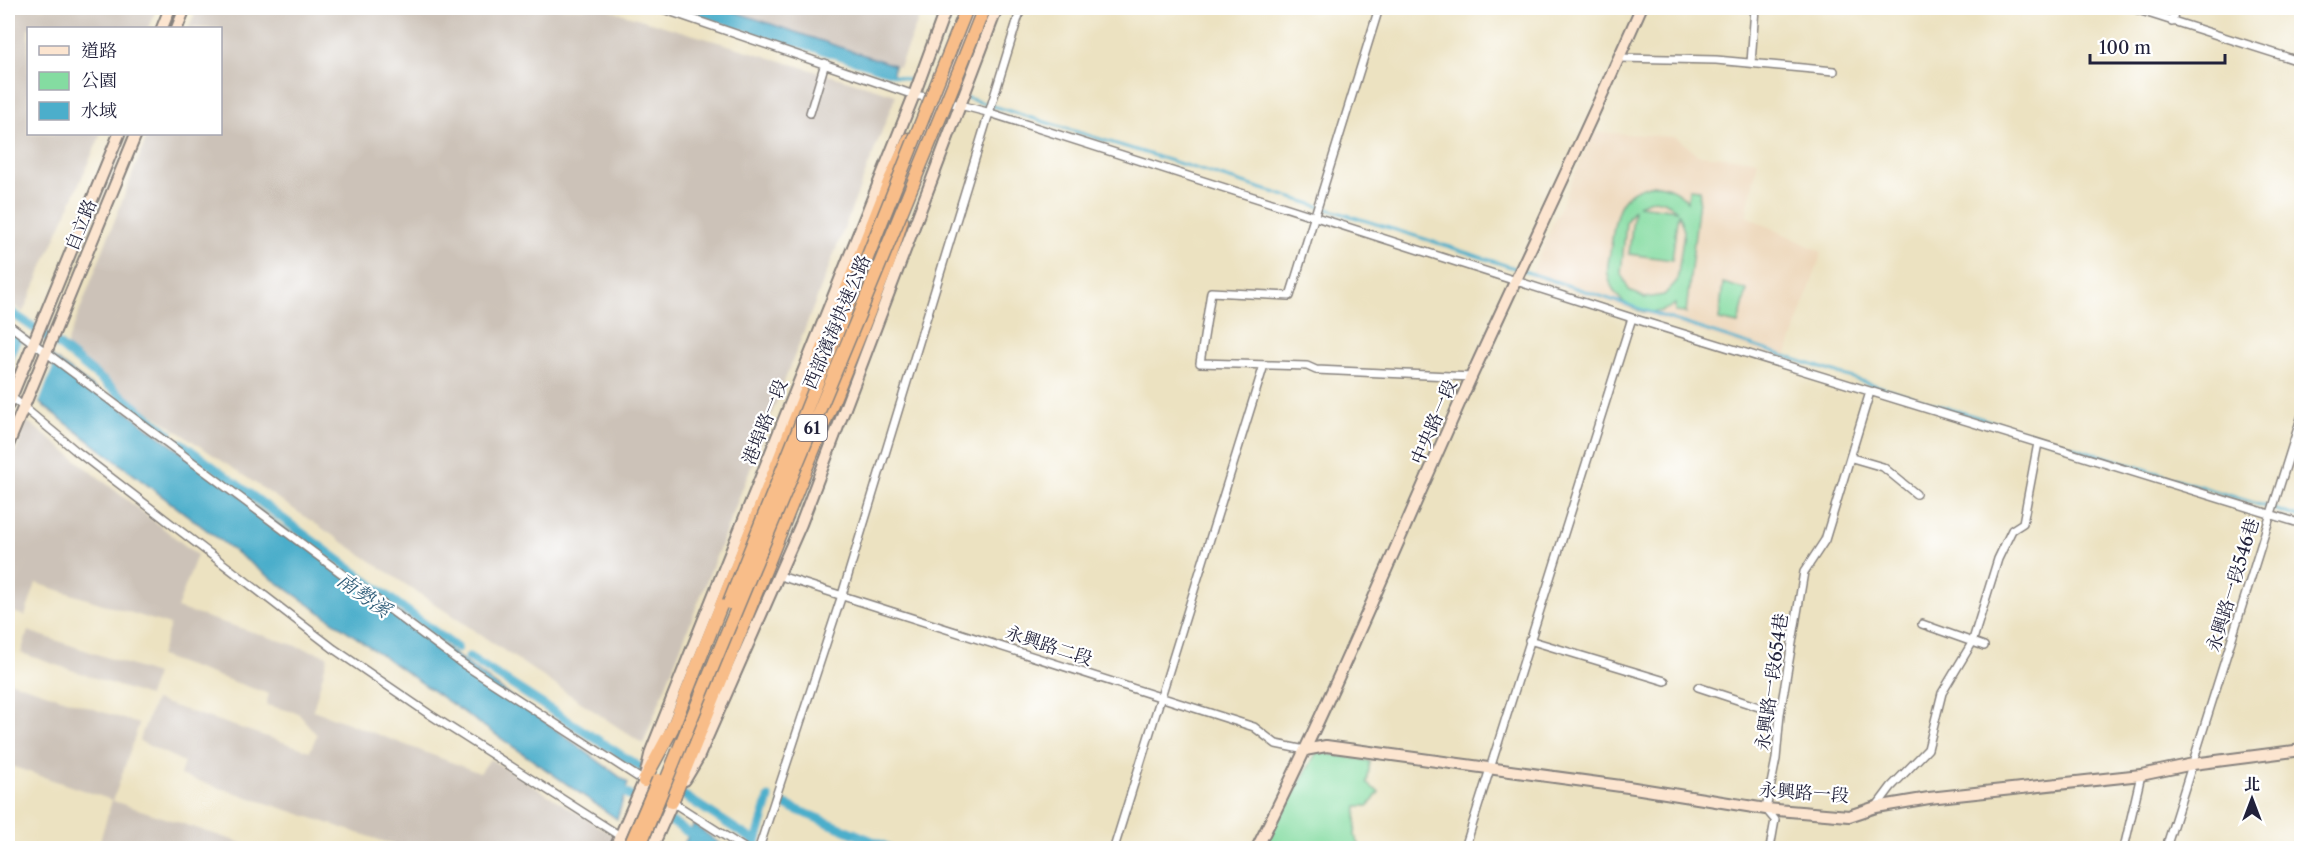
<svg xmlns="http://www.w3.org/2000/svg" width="2309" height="856" viewBox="0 0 2309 856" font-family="'Libre Caslon Text','Noto Serif TC',serif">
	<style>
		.built { fill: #edd7ba }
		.industrial { fill: #ccc2b8 }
		.green { fill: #84dca1; stroke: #537f6e; stroke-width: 1.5; fill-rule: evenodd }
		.water { fill: #4caecb; stroke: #376883; stroke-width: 1.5 }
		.pier { fill: #ece2c1 }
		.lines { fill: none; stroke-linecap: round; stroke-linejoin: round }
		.stream { stroke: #4caecb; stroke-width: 3 }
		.canal { stroke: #4caecb; stroke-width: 9 }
		.street-casing { stroke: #87827e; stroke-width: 10 }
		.secondary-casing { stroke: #87827e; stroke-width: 14 }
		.highway-casing { stroke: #87827e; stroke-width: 15 }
		.street { stroke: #fff; stroke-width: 7 }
		.secondary { stroke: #fce5d0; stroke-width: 10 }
		.highway { stroke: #f8bd89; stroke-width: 12 }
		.highway-bridge-casing { stroke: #87827e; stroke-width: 15; stroke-linecap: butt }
		.highway-bridge { stroke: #f8bd89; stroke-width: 12 }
		.labels { text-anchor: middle; stroke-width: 4.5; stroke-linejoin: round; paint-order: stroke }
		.shield { fill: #fff; stroke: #646476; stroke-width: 1.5 }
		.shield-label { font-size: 16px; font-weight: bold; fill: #22223b }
		.street-label { font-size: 18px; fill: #22223b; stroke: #fff }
		.water-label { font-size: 20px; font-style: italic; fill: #35617c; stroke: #fff }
	</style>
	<rect width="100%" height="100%" fill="#fff"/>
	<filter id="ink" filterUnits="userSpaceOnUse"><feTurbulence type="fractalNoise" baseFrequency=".0167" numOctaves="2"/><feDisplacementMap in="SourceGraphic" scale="12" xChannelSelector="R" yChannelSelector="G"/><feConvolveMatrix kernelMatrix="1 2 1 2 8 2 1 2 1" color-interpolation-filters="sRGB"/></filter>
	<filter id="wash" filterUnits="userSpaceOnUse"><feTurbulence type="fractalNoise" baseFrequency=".008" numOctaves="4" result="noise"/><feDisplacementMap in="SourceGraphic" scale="24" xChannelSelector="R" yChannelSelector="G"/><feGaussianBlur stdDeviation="1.35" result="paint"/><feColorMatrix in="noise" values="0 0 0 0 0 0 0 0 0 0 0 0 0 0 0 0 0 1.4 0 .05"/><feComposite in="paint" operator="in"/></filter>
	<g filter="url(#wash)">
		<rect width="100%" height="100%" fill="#ece2c1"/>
		<path class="built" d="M1593,132L1676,137L1698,155L1758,160L1746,216L1822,252L1785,360L1530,277Z"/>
		<path class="industrial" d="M8,8H157L148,28H28V134H101L23,312L8,302Z
			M197,8H603L896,95L643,744L63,354L148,134H220V28H189Z
			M714,8H923L899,67Z
			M27,421L197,555L177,608L328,656L313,710L480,773L490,759L614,836L610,848H404L180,775L184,762L139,741L155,700L310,751L317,735L298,713L266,705L269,694L160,656L170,625L36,583L25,616L8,610V472Z
			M28,631L156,674L148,696L21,653Z
			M9,681L139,724L113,801L257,848H98L112,800L8,765Z"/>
		<path class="green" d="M1653,184C1668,186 1677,190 1688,201L1689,189L1700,190L1686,313L1675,312V304C1648,324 1614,306 1608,275C1606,266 1610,255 1611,247C1616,214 1616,192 1653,184ZM1654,199L1664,201L1677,210L1638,205ZM1634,209L1629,254L1672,260L1678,212L1684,231L1677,281L1664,295L1645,298L1629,290L1621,273L1626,222Z
			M1723,283L1747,290L1738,324L1719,320Z
			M1317,752L1370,761L1367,784L1379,792L1369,806H1357L1355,836L1361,848H1263Z"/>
		<path class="water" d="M678,8H723L894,65L893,75Z
			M8,324L628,783L617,819L258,569L8,379Z
			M694,824L725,848H682Z"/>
		<path class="pier" d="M21,340L53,367L38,406L8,382V373Z"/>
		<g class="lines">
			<path class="stream" d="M678,8L915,82
				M967,98L1425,239L1874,385L2302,518"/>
			<path class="canal" d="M8,310L56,343L169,434
				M181,443L457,648
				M469,657L641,768
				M616,787L713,848
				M683,795L756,842L769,798
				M783,804L889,848"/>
		</g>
	</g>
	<g filter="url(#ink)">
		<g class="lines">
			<g class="street-casing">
				<path id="street" d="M660,8L914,95L933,98
					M1379,8L1290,296L1211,292L1200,363L1307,366L1316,370L1472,377
					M2132,8L2302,62
					M2172,22L2175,8
					M1619,58L1716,60L1834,71
					M1751,63L1755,8
					M944,101L987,112L1632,318L2302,524
					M810,113L825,63
					M8,324L460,662L644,781
					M9,395L75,450L334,649L429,714L620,836
					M1852,458L1883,467L1916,494
					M780,576L1254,727L1276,744L1305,750
					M1922,624L1984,646
					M1529,640L1665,681
					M1698,687L1780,714
					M672,802L744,848
					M1876,807L1891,787L1928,749L1942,693L1972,643L1998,559L2012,530L2023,523L2038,443
					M759,848L842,595L1021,8
					M1114,848L1264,365
					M1465,848L1632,318
					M1770,848L1775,820L1766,809L1776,759L1780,714L1804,572L1825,540L1870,392
					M2124,848L2141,775
					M2166,848L2302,415"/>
			</g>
			<g class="secondary-casing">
				<path id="secondary" d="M162,28L170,8
					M177,28L185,8
					M861,296L976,8
					M8,405L119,134
					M8,445L136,134
					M1305,750L1326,746L1628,787L1766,809L1849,816L1876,807L1929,798L2141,775L2193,764L2302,750
					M685,780L698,758L801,524L997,8
					M674,790L685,747
					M615,848L644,781L651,751L914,95L946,8
					M652,848L675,796
					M1257,848C1335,694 1401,533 1472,375C1528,252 1587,131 1641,8"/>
			</g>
			<g class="highway-casing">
				<path id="highway" d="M644,781L672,729L889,182L909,139
					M672,802L889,262L902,220"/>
			</g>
			<use href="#street" class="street"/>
			<use href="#secondary" class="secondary"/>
			<use href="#highway" class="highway"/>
			<g class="highway-bridge-casing">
				<path id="highway-bridge" d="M729,603L967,8
					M629,848L658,780
					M639,848C751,567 873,289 984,8"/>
			</g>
			<use href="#highway-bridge" class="highway-bridge"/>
		</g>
	</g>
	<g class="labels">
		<rect class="shield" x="797" y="415" width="30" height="26" rx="4.5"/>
		<g class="shield-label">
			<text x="812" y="434">61</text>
		</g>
		<g class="street-label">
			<text transform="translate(81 225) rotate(-68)" y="6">自立路</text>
			<text transform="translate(837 322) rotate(-67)" y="6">西部濱海快速公路</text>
			<text transform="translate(765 422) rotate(-68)" y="6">港埠路一段</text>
			<text transform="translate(1434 422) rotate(-67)" y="6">中央路一段</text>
			<text transform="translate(2233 585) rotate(-73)" y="6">永興路一段546巷</text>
			<text transform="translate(1049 646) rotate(18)" y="6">永興路二段</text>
			<text transform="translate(1772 682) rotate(-82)" y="6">永興路一段654巷</text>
			<text transform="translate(1804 793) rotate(4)" y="6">永興路一段</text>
		</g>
		<g class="water-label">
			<text transform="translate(364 595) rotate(36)" y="7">南勢溪</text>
		</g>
	</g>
	<rect width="2309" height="856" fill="none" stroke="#fff" stroke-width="30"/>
	<rect x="27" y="27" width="195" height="108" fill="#ffffff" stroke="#a7a7b1" stroke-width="1.5"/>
	<rect x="39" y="46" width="30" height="9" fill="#fce5d0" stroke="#a7a7b1" stroke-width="1.5"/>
	<text x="81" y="57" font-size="18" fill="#22223b">道路</text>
	<rect x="39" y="72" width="30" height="18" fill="#84dca1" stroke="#a7a7b1" stroke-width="1.5"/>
	<text x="81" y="87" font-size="18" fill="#22223b">公園</text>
	<rect x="39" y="102" width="30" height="18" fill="#4caecb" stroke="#a7a7b1" stroke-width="1.5"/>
	<text x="81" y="117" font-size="18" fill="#22223b">水域</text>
	<g transform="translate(2252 799)" stroke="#ffffff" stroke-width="4.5" paint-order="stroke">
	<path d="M0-4.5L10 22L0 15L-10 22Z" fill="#22223b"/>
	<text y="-9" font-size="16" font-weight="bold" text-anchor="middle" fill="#22223b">北</text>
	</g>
	<path d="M2090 54v9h135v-9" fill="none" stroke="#22223b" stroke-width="3"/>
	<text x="2099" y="54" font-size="18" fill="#22223b" stroke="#ffffff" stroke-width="4.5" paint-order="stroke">100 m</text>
</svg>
